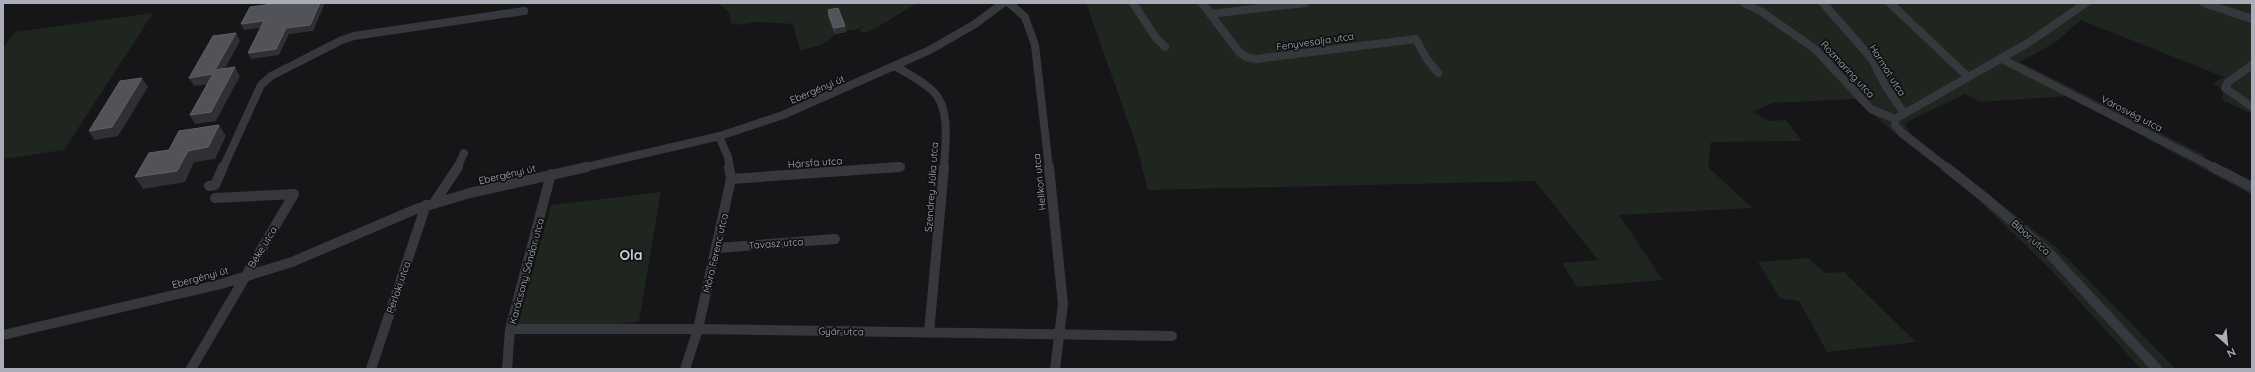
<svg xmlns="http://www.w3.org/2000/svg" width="2255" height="372" viewBox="0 0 2255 372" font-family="Quicksand,sans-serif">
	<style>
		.green { fill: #1e261f }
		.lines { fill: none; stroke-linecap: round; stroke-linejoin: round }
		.minor-far1 { stroke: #37383d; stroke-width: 8 }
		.minor { stroke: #37383d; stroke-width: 10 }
		.wall { fill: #47494d }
		.shaded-wall { fill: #2f3033 }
		.building { fill: #525359; stroke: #5f6168 }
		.labels { text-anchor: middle; stroke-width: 3.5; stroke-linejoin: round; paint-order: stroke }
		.street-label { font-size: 10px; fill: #a8adb8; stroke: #111113 }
		.district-label { font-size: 14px; font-weight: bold; fill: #c9ccd4; stroke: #111113 }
	</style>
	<rect width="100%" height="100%" fill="#161618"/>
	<path class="green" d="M717,3H917L876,28L864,33L859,30L869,23L858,29L845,31L829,16L835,34C826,46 814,47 800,50L793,24L755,22L736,25L731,23L729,12Z
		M1086,3H2252V114L2222,100L2224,90L2213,83L2224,77L2081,20L2056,42L2020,62L2206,156L2203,157L2252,183V195L2068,96L1980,102L1965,94L1907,122L1905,125L1910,133L2057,248L2176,369H2141L2049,268L1968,190L1905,142L1855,99L1773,103L1753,112L1769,121L1786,120L1802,141L1711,142L1708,167L1752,208L1619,215L1663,280L1577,287L1562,263L1598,260L1535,181L1148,190L1136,144Z
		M153,13L64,150L3,159V48L15,32Z
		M661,192L639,321L611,325H518L551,205Z
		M1808,258L1825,273L1844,272L1916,342L1827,352L1799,301L1780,298L1758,262Z"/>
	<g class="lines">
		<path class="minor-far1" d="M1009,3L1025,17L1035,45L1049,168
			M1133,3L1156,38L1165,47
			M1202,3L1239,52L1246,57L1256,59L1416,39L1426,58L1438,73
			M1744,3L1762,12L1815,49L1871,109L1895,119
			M1823,3L1872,59L1886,87L1904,113
			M1890,3L1968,77
			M2204,3L2252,19
			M1210,14L1305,3
			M2002,59L2215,168
			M2252,65L2228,82L2225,88L2252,107
			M895,66C908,74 923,81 934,92C951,110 945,146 944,168
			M1895,119V125L1902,133L1947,168
			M1895,119L2028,43L2086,3
			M719,136L728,157L730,168
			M223,168L261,85L271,76L342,40L354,36L524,11
			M457,168L464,153
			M582,168L720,136L783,115L930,50L975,24L1003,3
			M884,168L901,167"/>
		<path class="minor" d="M1049,167L1063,304L1055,369
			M1946,167L1989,201L2050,254L2157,369
			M2213,167L2252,187
			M731,179L899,167
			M209,186L215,185L223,167
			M215,198L294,194
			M434,203L458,167
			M717,248L835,239
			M510,329H698L1172,336
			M929,333L944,167
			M3,335L221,284L292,262L416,209L470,193L587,167
			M191,369L294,194
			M371,369L426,205
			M507,369L510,329L551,174
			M685,369L698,329L731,179L729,167"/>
	</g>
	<path class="wall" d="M828,10L845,26L846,32L835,34L828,16Z"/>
	<path class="shaded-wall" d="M320,3H325L313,31L289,34L279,55L251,59L248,53L286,28Z
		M264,21L266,27L244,30L241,24Z
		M845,26L846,32L835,34L834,28Z
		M236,33L240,41L220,78L215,70Z
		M235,67L240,76L216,121L195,124L190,115Z
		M213,74L217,83L194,86L189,78Z
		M142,78L148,87L118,136L94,140L89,131Z
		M219,125L226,136L215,159L194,162L185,182L143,189L135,177L188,151Z"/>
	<path class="building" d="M281,3H320L310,25L286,28L276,49L248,53L264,21L241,24L250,7Z
		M838,8L845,26L834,28L828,10Z
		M236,33L215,70L235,67L211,112L190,115L213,74L189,78L213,36Z
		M142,78L112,127L89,131L120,81Z
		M219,125L208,147L188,151L177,171L135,177L149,153L169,150L179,131Z"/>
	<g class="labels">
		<g class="street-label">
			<text transform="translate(1315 41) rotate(-8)" y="4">Fenyvesalja utca</text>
			<text transform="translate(1848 69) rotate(47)" y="4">Rozmaring utca</text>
			<text transform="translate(1888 70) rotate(58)" y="4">Harmat utca</text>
			<text transform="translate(817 89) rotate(-23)" y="4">Ebergényi út</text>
			<text transform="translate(2132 113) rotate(27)" y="4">Városvég utca</text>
			<text transform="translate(815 162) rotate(-4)" y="4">Hársfa utca</text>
			<text transform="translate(507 174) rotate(-13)" y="4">Ebergényi út</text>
			<text transform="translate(1039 182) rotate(-96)" y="4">Helikon utca</text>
			<text transform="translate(931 187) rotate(-86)" y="4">Szendrey Júlia utca</text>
			<text transform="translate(2031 237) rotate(41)" y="4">Bíbor utca</text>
			<text transform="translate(776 243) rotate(-4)" y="4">Tavasz utca</text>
			<text transform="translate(262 247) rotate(-59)" y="4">Béke utca</text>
			<text transform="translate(715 253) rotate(-77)" y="4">Móra Ferenc utca</text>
			<text transform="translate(526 271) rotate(-75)" y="4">Karácsony Sándor utca</text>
			<text transform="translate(200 277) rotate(-15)" y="4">Ebergényi út</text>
			<text transform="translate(398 287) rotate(-71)" y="4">Perlaki utca</text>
			<text transform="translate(841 331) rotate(1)" y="4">Gyár utca</text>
		</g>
		<g class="district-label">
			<text x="631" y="260">Ola</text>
		</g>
	</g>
	<rect width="2255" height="372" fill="none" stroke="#a8adb8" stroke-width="8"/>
	<g transform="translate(2227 344) rotate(153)" stroke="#111113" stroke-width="3" paint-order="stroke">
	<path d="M0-3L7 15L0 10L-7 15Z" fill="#a8adb8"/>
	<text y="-6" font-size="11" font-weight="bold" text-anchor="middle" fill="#a8adb8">N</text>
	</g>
</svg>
